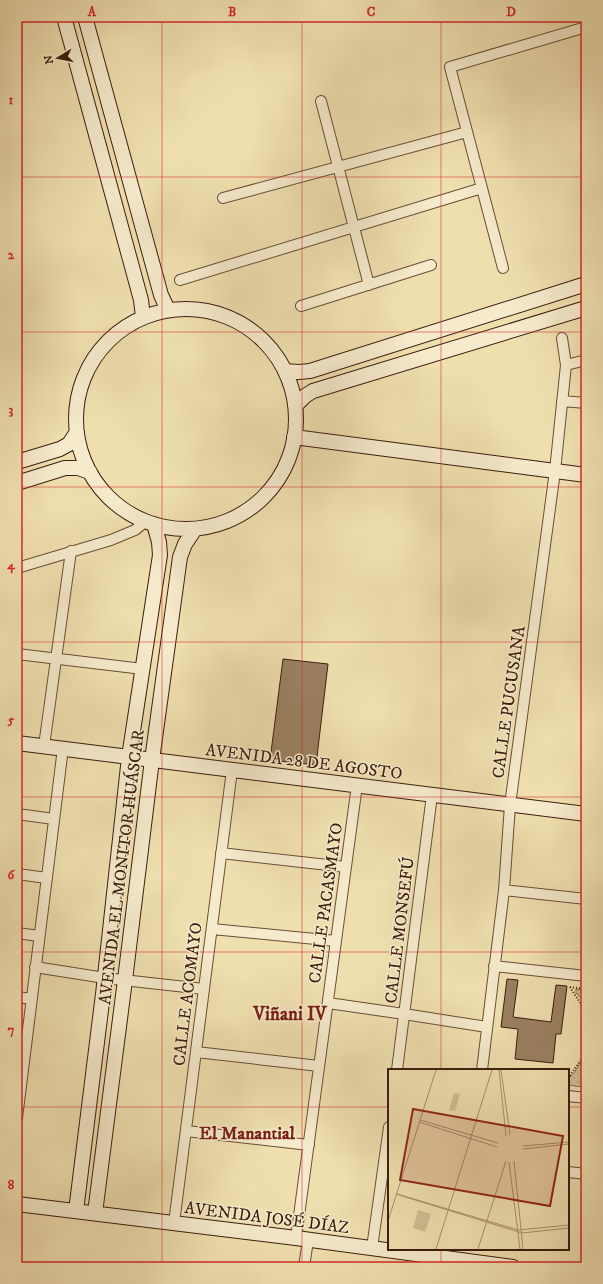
<svg xmlns="http://www.w3.org/2000/svg" width="603" height="1284" viewBox="0 0 603 1284" font-family="'IM FELL DW Pica',serif">
	<style>
		.green { fill: url(#green-dots); stroke: #876d51 }
		.building { fill: #9a8162; stroke: #3d1c0e }
		.lines { fill: none; stroke-linecap: round; stroke-linejoin: round }
		.street-casing { stroke: #6a4d36; stroke-width: 12 }
		.secondary-casing { stroke: #3d1c0e; stroke-width: 16 }
		.path { stroke: #3d1c0e; stroke-width: 2; stroke-dasharray: 1 2; stroke-linecap: butt }
		.street { stroke: #f5eacb; stroke-width: 10 }
		.secondary { stroke: #f5eacb; stroke-width: 14 }
		.grid { fill: none; stroke: #d62828; stroke-width: 1; stroke-opacity: 0.55 }
		.labels { text-anchor: middle; stroke-width: 3; stroke-linejoin: round; paint-order: stroke }
		.street-label { font-size: 17px; fill: #3d1c0e; stroke: #f5eacb }
		.neighbourhood-label { font-size: 18px; font-weight: bold; fill: #7a1f14; stroke: #f5eacb }
		.quarter-label { font-size: 19px; font-weight: bold; fill: #7a1f14; stroke: #f5eacb }
		.inset-road { fill: none; stroke: #a8916f; stroke-width: 1 }
		.view { fill: #8f2418; fill-opacity: 0.15; stroke: #8f2418; stroke-width: 2 }
		.inset-edge { fill: none; stroke: #3d1c0e; stroke-width: 2 }
		.neatline { fill: none; stroke: #d62828; stroke-width: 1.5 }
		.grid-label { font-size: 13px; text-anchor: middle; font-weight: bold; fill: #d62828 }
	</style>
	<defs>
		<pattern id="green-dots" width="8" height="8" patternUnits="userSpaceOnUse"><rect width="8" height="8" fill="#d1be94"/><path d="M2 2h.1M6 6h.1" fill="none" stroke="#b4a37e" stroke-width="1.8" stroke-linecap="round"/></pattern>
	</defs>
	<rect width="100%" height="100%" fill="#efdfaf"/>
	<filter id="stains"><feTurbulence type="fractalNoise" baseFrequency=".005" numOctaves="4"/><feColorMatrix values="0 0 0 0 .2 0 0 0 0 .09 0 0 0 0 .02 0 0 0 .5 -.17"/></filter>
	<radialGradient id="worn" r=".72"><stop offset=".6" stop-color="#630" stop-opacity="0"/><stop offset="1" stop-color="#630" stop-opacity=".3"/></radialGradient>
	<path class="green" d="M576,989L586,991V1010L581,998L576,993Z
		M586,1053L584,1074H586V1083L582,1087L568,1085V1079L574,1073Z"/>
	<path class="building" d="M283,659L328,664L316,765L270,760Z
		M507,979L518,980L513,1017L551,1022L556,985L567,986L561,1034H556L553,1063L515,1059L518,1029L501,1027Z"/>
	<g class="lines">
		<g class="street-casing">
			<path id="street" d="M321,101L369,285
				M223,198L467,132
				M503,268L450,67L586,27
				M180,280L482,188
				M301,306L431,265
				M566,365L586,360
				M562,401L586,403
				M17,568L111,540L135,530L146,521
				M17,654L143,669
				M44,746L71,551
				M17,814L54,819
				M221,853L346,867
				M17,874L47,878
				M504,890L586,899
				M212,929L336,941
				M17,933L39,936
				M494,966L586,976
				M35,967L105,978L204,989
				M17,997L32,999
				M328,1003L404,1014L487,1027
				M196,1052L319,1066
				M397,1070L432,795
				M482,1070L504,890L510,805L555,471L566,365L562,338
				M568,1096L586,1098
				M17,1118L63,748
				M186,1131L309,1145
				M568,1172L586,1174
				M174,1223L232,770
				M296,1238L357,785
				M372,1248L389,1127
				M304,1267L308,1240"/>
		</g>
		<g class="secondary-casing">
			<path id="secondary" d="M64,17L141,300L143,317
				M85,17L161,295L168,310
				M76 419a110 110 0 1 1 220 0a110 110 0 1 1-220 0Z
				M285,371L299,372L310,371L586,284
				M295,406L305,396L313,391L586,308
				M294,437L586,475
				M17,462L60,449L69,444L77,432
				M17,483L65,468H78L90,472
				M17,743L586,814
				M17,1204L296,1238L513,1267
				M76,1211L103,994L129,757L160,555L159,542L154,524
				M95,1213L125,980L152,760L180,557L185,544L195,529"/>
		</g>
		<path class="path" d="M570,987L584,1009L586,1016
			M570,987L586,989
			M568,1078L583,1057L586,1048"/>
		<use href="#street" class="street"/>
		<use href="#secondary" class="secondary"/>
	</g>
	<path class="grid" d="M162,17V1267M302,17V1267M441,17V1070M17,177H586M17,332H586M17,487H586M17,642H586M17,797H586M17,952H586M17,1107H389M568,1107H586M441,1249V1267"/>
	<g class="labels">
		<g class="street-label">
			<text transform="translate(508 702) rotate(-82)" y="6">CALLE PUCUSANA</text>
			<text transform="translate(304 761) rotate(7)" y="6">AVENIDA 28 DE AGOSTO</text>
			<text transform="translate(121 867) rotate(-83)" y="6">AVENIDA EL MONITOR HUÁSCAR</text>
			<text transform="translate(325 903) rotate(-82)" y="6">CALLE PACASMAYO</text>
			<text transform="translate(399 930) rotate(-83)" y="6">CALLE MONSEFÚ</text>
			<text transform="translate(187 994) rotate(-83)" y="6">CALLE ACOMAYO</text>
			<text transform="translate(267 1217) rotate(7)" y="6">AVENIDA JOSÉ DÍAZ</text>
		</g>
		<g class="neighbourhood-label">
			<text x="247" y="1139">El Manantial</text>
		</g>
		<g class="quarter-label">
			<text x="290" y="1020">Viñani IV</text>
		</g>
	</g>
	<g transform="translate(388 1069)">
		<rect width="181" height="181" fill="#efdfaf"/>
		<path d="M30,141L43,145L37,163L25,159Z" fill="#d1be94"/>
		<path d="M66,24L72,25L67,42L61,41Z" fill="#d1be94"/>
		<path class="inset-road" d="M111,1L118,67M113,1L122,66M32,51L110,74M31,53L109,78M135,77L181,73M135,80L181,75M126,92L135,180M121,93L132,180M8,125L134,164L181,159M9,125L130,161L181,156M0,152L48,1M48,180L104,1M90,180L118,92"/>
		<path class="view" d="M25,40L175,67L162,137L12,111Z"/>
		<rect width="181" height="181" class="inset-edge"/>
	</g>
	<rect width="603" height="1284" fill="none" stroke="#efdfaf" stroke-width="44"/>
	<g transform="translate(58 58) rotate(260)" stroke="#f5eacb" stroke-width="3" paint-order="stroke">
	<path d="M0-3L7 15L0 10L-7 15Z" fill="#3d1c0e"/>
	<text y="-6" font-size="11" font-weight="bold" text-anchor="middle" fill="#3d1c0e">N</text>
	</g>
	<rect x="22" y="22" width="559" height="1240" class="neatline"/>
	<g class="grid-label">
		<text x="92" y="16">A</text>
		<text x="232" y="16">B</text>
		<text x="371" y="16">C</text>
		<text x="511" y="16">D</text>
		<text x="11" y="104">1</text>
		<text x="11" y="259">2</text>
		<text x="11" y="414">3</text>
		<text x="11" y="569">4</text>
		<text x="11" y="724">5</text>
		<text x="11" y="879">6</text>
		<text x="11" y="1034">7</text>
		<text x="11" y="1189">8</text>
	</g>
	<rect width="100%" height="100%" filter="url(#stains)"/>
	<rect width="100%" height="100%" fill="url(#worn)"/>
</svg>
